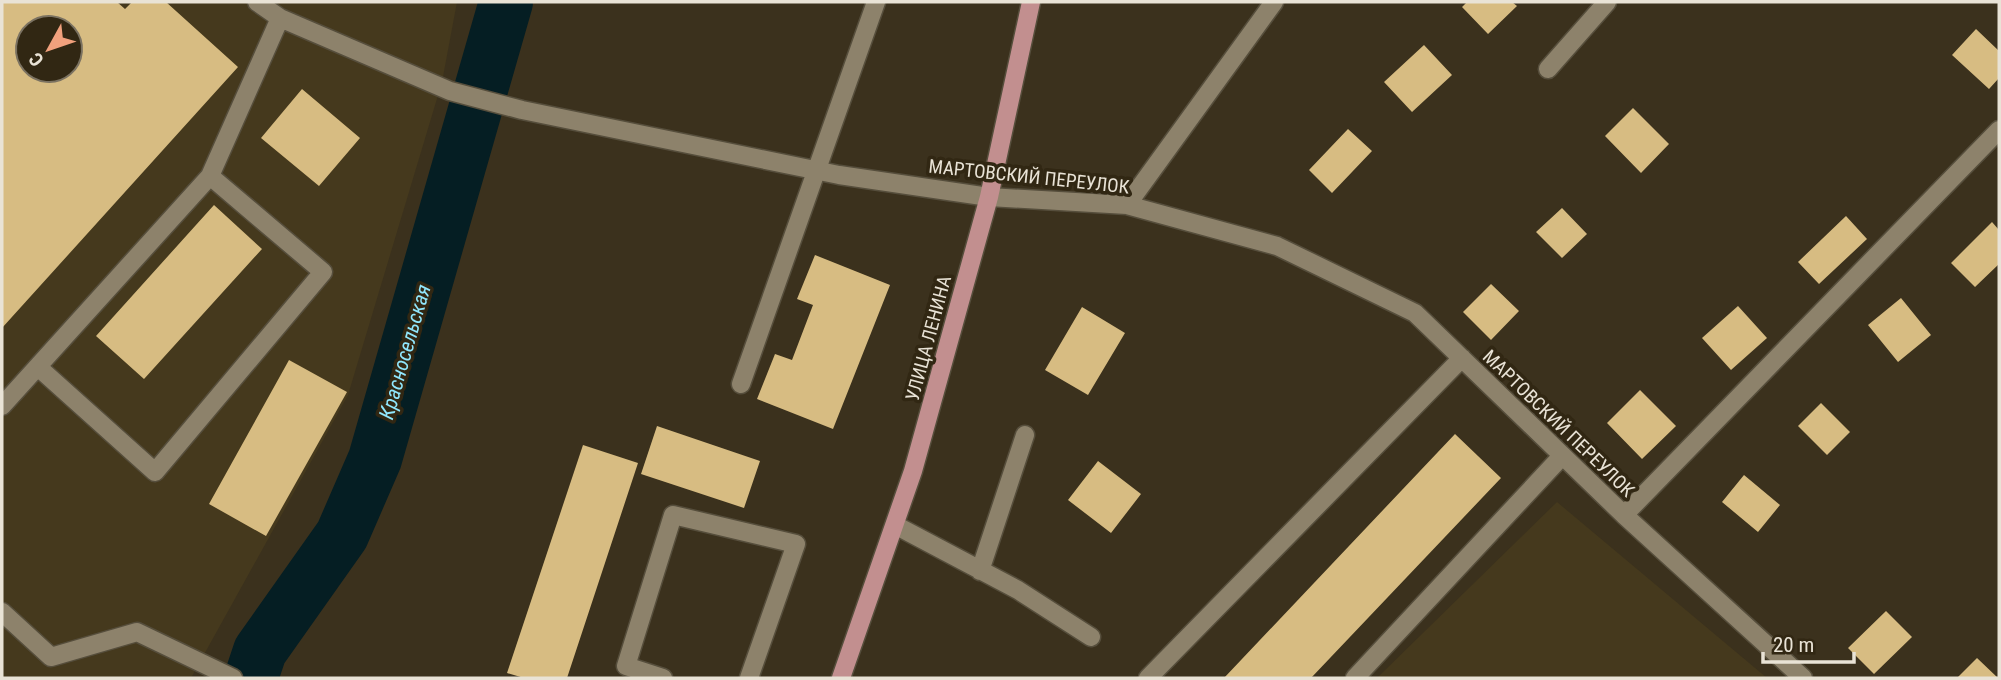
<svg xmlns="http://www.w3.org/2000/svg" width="2001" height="680" viewBox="0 0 2001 680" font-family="'Roboto Condensed',sans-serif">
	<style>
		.built { fill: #45391d; fill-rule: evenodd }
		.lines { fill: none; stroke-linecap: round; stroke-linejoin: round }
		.river { stroke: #051e23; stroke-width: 54 }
		.building { fill: #d7bc82; fill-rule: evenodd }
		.minor-casing { stroke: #564e3c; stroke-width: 21 }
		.major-casing { stroke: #564e3c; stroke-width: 21 }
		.minor { stroke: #8d826b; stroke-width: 18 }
		.major { stroke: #c28f8f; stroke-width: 18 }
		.labels { text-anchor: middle; stroke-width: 7; stroke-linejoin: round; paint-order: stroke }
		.street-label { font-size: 19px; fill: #e9e3d6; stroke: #312713 }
		.water-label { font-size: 21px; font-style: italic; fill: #90e7fd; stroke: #312713 }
	</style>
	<rect width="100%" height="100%" fill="#3b311d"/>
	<path class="built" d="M2,2H457L442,82L348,395L191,678H2ZM28,28H70V70H28Z
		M1557,502L1767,678H1377Z"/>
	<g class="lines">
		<path class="river" d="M251,678L260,651L342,535L375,459L506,2"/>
	</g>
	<path class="building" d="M2,2H117L125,9L132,2H166L238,67L2,328ZM28,28H70V70H28Z
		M1467,2H1512L1517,6L1488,34L1462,7Z
		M1976,29L1999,51V78L1989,89L1952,55Z
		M1424,45L1452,75L1412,112L1384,82Z
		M302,89L360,138L319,186L261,138Z
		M1633,108L1669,144L1641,173L1605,136Z
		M1348,129L1372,151L1332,193L1309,170Z
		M214,205L262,249L144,379L96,336Z
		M1562,208L1587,234L1562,258L1536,232Z
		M1846,216L1867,239L1819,284L1798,262Z
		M1992,222L1999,230V264L1975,287L1951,263Z
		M815,255L890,285L833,429L757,399L775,354L792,360L813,305L797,299Z
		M1491,284L1519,311L1491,340L1463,312Z
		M1901,298L1931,335L1898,362L1868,325Z
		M1738,306L1767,338L1731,370L1702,338Z
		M1082,307L1125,333L1088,395L1045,370Z
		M289,360L347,392L266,536L209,504Z
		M1640,390L1676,426L1642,459L1607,423Z
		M1821,403L1850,432L1827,455L1798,426Z
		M657,426L760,461L744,508L641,474Z
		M1455,434L1501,478L1311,678H1224Z
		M583,445L638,463L567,678H524L507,673Z
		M1098,461L1141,494L1111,533L1068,500Z
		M1744,475L1780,505L1758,532L1722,502Z
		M1886,611L1912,637L1874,674L1848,648Z
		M1977,658L1998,678H1957Z"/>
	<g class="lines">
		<g class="minor-casing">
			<path id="minor" d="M257,2L280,18L450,91L522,110L839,175L989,197L1127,205L1277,246L1415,313L1624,515L1803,678
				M1548,69L1607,2
				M1127,205L1274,2
				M38,367L155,472L323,272L210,176
				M741,384L876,2
				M2,406L210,176L280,18
				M1624,515L1999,130
				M895,525L1018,590L1091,637
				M980,571L1025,435
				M2,612L51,657L137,632L233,678
				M663,678L626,666L673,515L796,544L749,678
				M1148,678L1462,358
				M1355,678L1562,456"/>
		</g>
		<g class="major-casing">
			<path id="major" d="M841,678L913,471L989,197L1031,2"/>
		</g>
		<use href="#minor" class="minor"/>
		<use href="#major" class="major"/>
	</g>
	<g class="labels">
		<g class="street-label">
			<text transform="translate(1029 176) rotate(6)" y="7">МАРТОВСКИЙ ПЕРЕУЛОК</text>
			<text transform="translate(928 338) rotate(-75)" y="7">УЛИЦА ЛЕНИНА</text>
			<text transform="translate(1559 423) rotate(44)" y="7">МАРТОВСКИЙ ПЕРЕУЛОК</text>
		</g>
		<g class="water-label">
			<text transform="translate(405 352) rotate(-74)" y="7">Красносельская</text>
		</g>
	</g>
	<rect width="2001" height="680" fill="none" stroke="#e9e3d6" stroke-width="7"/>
	<g transform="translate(49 49) rotate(230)"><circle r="33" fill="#312713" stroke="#7b7261" stroke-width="2"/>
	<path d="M0-5L12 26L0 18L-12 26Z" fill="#f1a17d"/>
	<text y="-10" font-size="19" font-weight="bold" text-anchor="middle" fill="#e9e3d6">С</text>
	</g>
	<path d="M1763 652v10h91v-10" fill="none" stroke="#e9e3d6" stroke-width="3.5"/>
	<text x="1773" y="652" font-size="21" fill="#e9e3d6" stroke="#312713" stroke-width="5" paint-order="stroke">20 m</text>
</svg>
